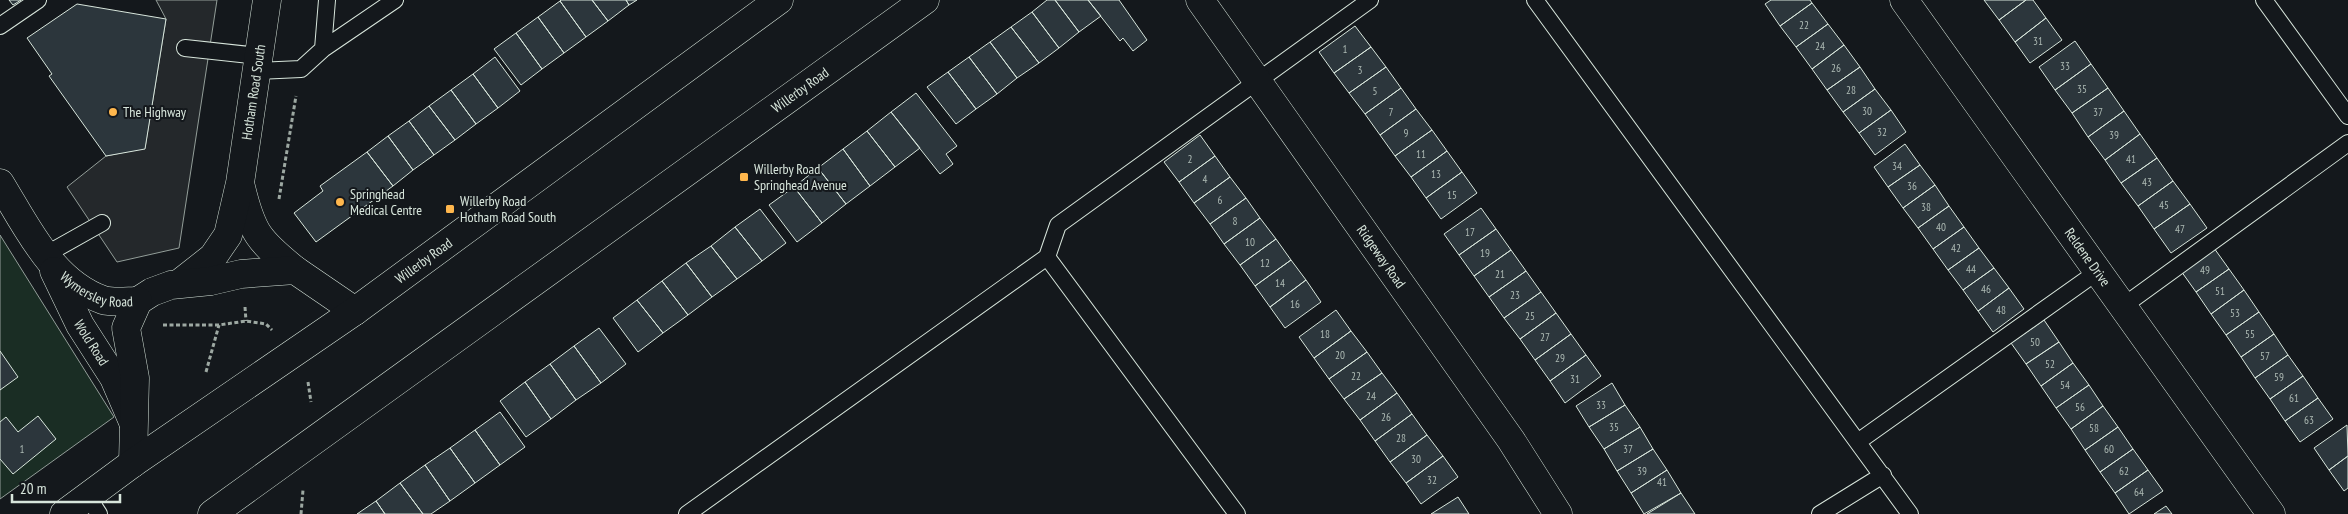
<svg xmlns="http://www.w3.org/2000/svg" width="2348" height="514" viewBox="0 0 2348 514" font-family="'PT Sans Narrow',sans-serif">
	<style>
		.green { fill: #1a2d24; stroke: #939e99 }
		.parking { fill: #24282b; stroke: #939e99 }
		.building { fill: #2c363c; stroke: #d8e6dc }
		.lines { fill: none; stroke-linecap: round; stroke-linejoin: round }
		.service-casing { stroke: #d8e6dc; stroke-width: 18 }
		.minor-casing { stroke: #d8e6dc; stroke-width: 29 }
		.tertiary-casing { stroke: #d8e6dc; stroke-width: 29 }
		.path { stroke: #9da8a2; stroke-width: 3; stroke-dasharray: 4 2.5; stroke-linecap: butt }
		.service { stroke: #14181c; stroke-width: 16 }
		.minor { stroke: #14181c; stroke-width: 28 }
		.tertiary { stroke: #14181c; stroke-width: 28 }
		.poi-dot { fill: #ffb74d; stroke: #14181c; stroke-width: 2 }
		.labels { text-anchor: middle; stroke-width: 4; stroke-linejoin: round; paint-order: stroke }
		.number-label { font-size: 11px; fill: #adbab4 }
		.street-label { font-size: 14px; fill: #d8e6dc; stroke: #14181c }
		.poi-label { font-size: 14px; fill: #d8e6dc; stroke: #14181c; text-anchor: start }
	</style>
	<rect width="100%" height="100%" fill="#14181c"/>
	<path class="green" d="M0,235L114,417L0,499Z"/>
	<path class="parking" d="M156,0H217L179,248L117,262L67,187L106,156L145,148L166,19Z"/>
	<path class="building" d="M9,0H21L13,5Z
		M561,0H592L608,21L586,37L560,1Z
		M592,0H626L629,5L608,21Z
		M626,0H637L629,5Z
		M1047,0H1055L1079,32L1059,48L1032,12Z
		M1055,0H1088L1101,16L1079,32Z
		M1088,0H1119L1147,40L1133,51L1123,38L1120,41Z
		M1771,0H1810L1812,3L1780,26L1765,4Z
		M1984,0H2026L1999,20Z
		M2026,0H2033L2046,18L2015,42L1999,20Z
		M560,1L586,37L564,53L538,17Z
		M1812,3L1828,24L1796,47L1780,26Z
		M77,4L166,19L145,149L106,156L49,76L52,74L27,38Z
		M1032,12L1059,48L1039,63L1011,27Z
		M538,17L564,53L542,69L516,33Z
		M2046,18L2062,40L2030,63L2015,42Z
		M1828,24L1844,45L1812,69L1796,47Z
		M1355,26L1371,47L1334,73L1319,52Z
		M1011,27L1039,63L1017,78L990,42Z
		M516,33L542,69L521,85L494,49Z
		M2075,41L2091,64L2055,90L2039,67Z
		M990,42L1017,78L997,94L969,57Z
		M1844,45L1860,67L1827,90L1812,69Z
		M1371,47L1386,67L1349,93L1334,73Z
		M495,57L520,91L498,108L473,74Z
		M969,57L997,94L976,109L948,72Z
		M2091,64L2108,88L2072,113L2055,90Z
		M1386,67L1401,88L1365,114L1349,93Z
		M1860,67L1875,89L1843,112L1827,90Z
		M948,72L976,109L956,124L927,87Z
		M473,74L498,108L476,124L451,90Z
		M1401,88L1416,109L1380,135L1365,114Z
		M2108,88L2124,111L2088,137L2072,113Z
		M1875,89L1891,110L1859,133L1843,112Z
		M451,90L476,124L455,140L429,106Z
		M916,93L957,146L946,154L953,164L940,174L891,112Z
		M429,106L455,140L434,155L409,121Z
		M1416,109L1432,130L1395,156L1380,135Z
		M1891,110L1906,132L1875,155L1859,133Z
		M2124,111L2140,134L2105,160L2088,137Z
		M891,112L920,148L895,167L867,131Z
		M409,121L434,155L413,170L388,136Z
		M1432,130L1447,151L1411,177L1395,156Z
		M867,131L895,167L870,186L843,149Z
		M2140,134L2157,158L2121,183L2105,160Z
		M1200,135L1215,156L1179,182L1164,162Z
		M388,136L413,170L393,186L367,152Z
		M1905,144L1920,165L1888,187L1874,167Z
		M843,149L870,186L846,204L818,168Z
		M1447,151L1462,172L1426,198L1411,177Z
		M367,152L393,186L316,242L294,213L323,191L320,186Z
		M1215,156L1230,177L1194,203L1179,182Z
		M2157,158L2173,181L2138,206L2121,183Z
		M1920,165L1935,185L1903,208L1888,187Z
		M818,168L846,204L822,223L794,187Z
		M1462,172L1477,193L1441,219L1426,198Z
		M1230,177L1246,198L1210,224L1194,203Z
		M2173,181L2190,204L2154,229L2138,206Z
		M1935,185L1949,206L1918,228L1903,208Z
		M794,187L822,223L797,242L769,205Z
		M1246,198L1260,218L1224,244L1210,224Z
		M2190,204L2207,228L2171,253L2154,229Z
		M1949,206L1964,227L1933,249L1918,228Z
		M1481,208L1496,229L1459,255L1444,234Z
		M760,209L786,243L762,261L735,227Z
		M1260,218L1276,239L1240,265L1224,244Z
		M735,227L762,261L737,279L711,246Z
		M1964,227L1979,248L1948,270L1933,249Z
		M1496,229L1511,250L1474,276L1459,255Z
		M1276,239L1291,260L1255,286L1240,265Z
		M711,246L737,279L712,297L686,263Z
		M1979,248L1994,268L1963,290L1948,270Z
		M2214,248L2229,269L2196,292L2181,271Z
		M1511,250L1526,271L1489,297L1474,276Z
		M1291,260L1306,280L1270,307L1255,286Z
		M686,263L712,297L688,315L662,281Z
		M1994,268L2009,288L1978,311L1963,290Z
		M2229,269L2244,290L2211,314L2196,292Z
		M1526,271L1541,292L1504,318L1489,297Z
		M1306,280L1321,302L1285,328L1270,307Z
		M662,281L688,315L663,333L637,300Z
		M2009,288L2024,309L1993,332L1978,311Z
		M2244,290L2259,312L2226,335L2211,314Z
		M1541,292L1556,313L1520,339L1504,318Z
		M637,300L663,333L638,352L613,318Z
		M1336,310L1351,331L1314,358L1299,337Z
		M2259,312L2274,334L2241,357L2226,335Z
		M1556,313L1571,334L1535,360L1520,339Z
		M2044,320L2059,342L2026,364L2011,343Z
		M599,328L626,364L601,383L574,346Z
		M1351,331L1367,352L1329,379L1314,358Z
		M1571,334L1586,355L1550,381L1535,360Z
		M2274,334L2288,355L2255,378L2241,357Z
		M2059,342L2073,363L2041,386L2026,364Z
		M574,346L601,383L576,400L550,364Z
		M0,351L18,377L0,390Z
		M1367,352L1382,373L1344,399L1329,379Z
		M1586,355L1601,376L1565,403L1550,381Z
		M2288,355L2303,376L2270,399L2255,378Z
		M2073,363L2089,385L2056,408L2041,386Z
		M550,364L576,400L551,419L525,382Z
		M1382,373L1397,393L1360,420L1344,399Z
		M2303,376L2318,398L2285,421L2270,399Z
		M525,382L551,419L526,437L500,401Z
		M1612,383L1625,405L1589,427L1576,406Z
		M2089,385L2103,406L2071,429L2056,408Z
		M1397,393L1412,414L1375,441L1360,420Z
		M2318,398L2333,419L2300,442L2285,421Z
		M1625,405L1640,427L1604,449L1589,427Z
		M2103,406L2118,427L2085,450L2071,429Z
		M500,412L525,447L500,465L475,430Z
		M1412,414L1427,435L1390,462L1375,441Z
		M38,416L56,439L13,474L0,459V422L6,417L18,432Z
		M2347,425L2348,456L2329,470L2314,448Z
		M1640,427L1653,449L1617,471L1604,449Z
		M2118,427L2133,449L2100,472L2085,450Z
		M475,430L500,465L475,483L450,448Z
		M1427,435L1443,456L1406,483L1390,462Z
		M450,448L475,483L450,501L425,465Z
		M1653,449L1667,470L1631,493L1617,471Z
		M2133,449L2148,470L2115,493L2100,472Z
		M1443,456L1458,477L1421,504L1406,483Z
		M2348,456V488L2344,491L2329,470Z
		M425,465L450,501L431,514H423L400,483Z
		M1667,470L1681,493L1644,514L1631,493Z
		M2148,470L2163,491L2129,514L2115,493Z
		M400,483L423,514H385L376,501Z
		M1681,493L1695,514H1647Z
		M1458,497L1469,514H1431Z
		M376,501L385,514H357Z
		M2166,506L2172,514H2154Z"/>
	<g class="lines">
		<g class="service-casing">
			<path id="service" d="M1535,0L1910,514
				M2264,0L2348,116
				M0,26L38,0
				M185,48L259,56
				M323,49L395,0
				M257,71L301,69L323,49L327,0
				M45,255L102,223
				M1047,257L1237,514
				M2122,307L2348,143
				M1859,441L2097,272
				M88,497L99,514
				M687,514L1047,257L1058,225L1370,0
				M1820,514L1883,475"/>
		</g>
		<g class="minor-casing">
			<g id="minor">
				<path id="s1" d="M1200,0L1511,440L1558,514"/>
				<path id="s2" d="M1904,0L2271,514"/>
				<path id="s3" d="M0,183C27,227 52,282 103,300C113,303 128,301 138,301"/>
				<path d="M241,187C252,233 259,241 295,270"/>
				<path id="s4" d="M54,271L80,325L114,378L133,422"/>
				<path id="s5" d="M180,283L213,257L228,235L240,183L267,0"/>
				<path d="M138,301L152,292L171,285L211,281L241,274L295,270L355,311"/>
				<path d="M133,463L135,378L126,328L138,301"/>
			</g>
		</g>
		<g class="tertiary-casing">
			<g id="tertiary">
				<path id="s6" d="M64,514L133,463L355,311L779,0"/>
				<path id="s7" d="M212,514L925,0"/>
			</g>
		</g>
		<path class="path" d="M279,199L296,96
			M245,307L246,321
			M163,325H219L246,321L266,324L272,330
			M206,372L219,325
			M308,382L311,402
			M301,514L303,490"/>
		<use href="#service" class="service"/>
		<use href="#minor" class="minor"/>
		<use href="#tertiary" class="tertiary"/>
	</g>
	<g class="poi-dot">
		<circle cx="113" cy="112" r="5"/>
		<rect x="739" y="172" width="10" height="10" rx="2.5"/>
		<circle cx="340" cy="202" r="5"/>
		<rect x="445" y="204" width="10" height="10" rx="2.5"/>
	</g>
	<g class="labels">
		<g class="number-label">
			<text x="1804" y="29">22</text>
			<text x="2038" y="45">31</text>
			<text x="1820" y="50">24</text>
			<text x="1345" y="53">1</text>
			<text x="2065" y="70">33</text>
			<text x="1836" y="72">26</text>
			<text x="1360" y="74">3</text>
			<text x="2082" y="93">35</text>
			<text x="1851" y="94">28</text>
			<text x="1375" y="95">5</text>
			<text x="1867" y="115">30</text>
			<text x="1391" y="116">7</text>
			<text x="2098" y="116">37</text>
			<text x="1882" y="136">32</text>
			<text x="1406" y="137">9</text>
			<text x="2114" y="139">39</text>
			<text x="1421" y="158">11</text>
			<text x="1190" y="163">2</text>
			<text x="2131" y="163">41</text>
			<text x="1897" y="170">34</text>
			<text x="1436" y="178">13</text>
			<text x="1205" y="183">4</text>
			<text x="2147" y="186">43</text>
			<text x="1912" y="190">36</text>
			<text x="1452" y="199">15</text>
			<text x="1220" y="204">6</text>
			<text x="2164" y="209">45</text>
			<text x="1926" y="211">38</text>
			<text x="1235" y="225">8</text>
			<text x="1941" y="231">40</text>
			<text x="2180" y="233">47</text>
			<text x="1470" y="236">17</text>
			<text x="1250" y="246">10</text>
			<text x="1956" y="252">42</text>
			<text x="1485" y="257">19</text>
			<text x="1265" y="267">12</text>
			<text x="1971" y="273">44</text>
			<text x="2205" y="274">49</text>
			<text x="1500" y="278">21</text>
			<text x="1280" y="287">14</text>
			<text x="1986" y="293">46</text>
			<text x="2220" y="295">51</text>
			<text x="1515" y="299">23</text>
			<text x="1295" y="308">16</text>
			<text x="2001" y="314">48</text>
			<text x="2235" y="317">53</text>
			<text x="1530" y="320">25</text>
			<text x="1325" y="338">18</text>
			<text x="2250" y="338">55</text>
			<text x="1545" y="341">27</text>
			<text x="2035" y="346">50</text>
			<text x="1340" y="359">20</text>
			<text x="2265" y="360">57</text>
			<text x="1560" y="362">29</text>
			<text x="2050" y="368">52</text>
			<text x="1356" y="380">22</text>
			<text x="2279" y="381">59</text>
			<text x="1575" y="383">31</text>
			<text x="2065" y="389">54</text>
			<text x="1371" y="400">24</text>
			<text x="2294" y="402">61</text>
			<text x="1601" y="409">33</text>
			<text x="2080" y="411">56</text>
			<text x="1386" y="421">26</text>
			<text x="2309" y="424">63</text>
			<text x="1614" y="431">35</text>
			<text x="2094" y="432">58</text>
			<text x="1401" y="442">28</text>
			<text x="22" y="453">1</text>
			<text x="1628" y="453">37</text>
			<text x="2109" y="453">60</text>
			<text x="1416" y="463">30</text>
			<text x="1642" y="475">39</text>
			<text x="2124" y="475">62</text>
			<text x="1432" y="484">32</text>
			<text x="1662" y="486">41</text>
			<text x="2139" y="496">64</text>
		</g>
		<g class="street-label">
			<text dy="5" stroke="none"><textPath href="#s7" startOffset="725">Willerby Road</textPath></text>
			<text dy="5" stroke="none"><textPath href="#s5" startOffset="214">Hotham Road South</textPath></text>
			<text dy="5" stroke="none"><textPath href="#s1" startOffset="314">Ridgeway Road</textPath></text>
			<text dy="5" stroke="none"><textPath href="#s2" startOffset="316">Reldene Drive</textPath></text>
			<text dy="5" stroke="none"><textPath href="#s6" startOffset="440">Willerby Road</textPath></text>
			<text dy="5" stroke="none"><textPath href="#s3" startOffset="150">Wymersley Road</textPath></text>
			<text dy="5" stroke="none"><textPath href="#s4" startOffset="81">Wold Road</textPath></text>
		</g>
		<g class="poi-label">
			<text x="123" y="117">The Highway</text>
			<text x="754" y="174">Willerby Road<tspan x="754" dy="16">Springhead Avenue</tspan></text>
			<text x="350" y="199">Springhead<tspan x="350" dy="16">Medical Centre</tspan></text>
			<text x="460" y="206">Willerby Road<tspan x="460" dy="16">Hotham Road South</tspan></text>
		</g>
	</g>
	<path d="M12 494v8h108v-8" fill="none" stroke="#d8e6dc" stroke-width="2.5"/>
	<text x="20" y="494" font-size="15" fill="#d8e6dc" stroke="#14181c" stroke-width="4" paint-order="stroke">20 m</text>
</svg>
